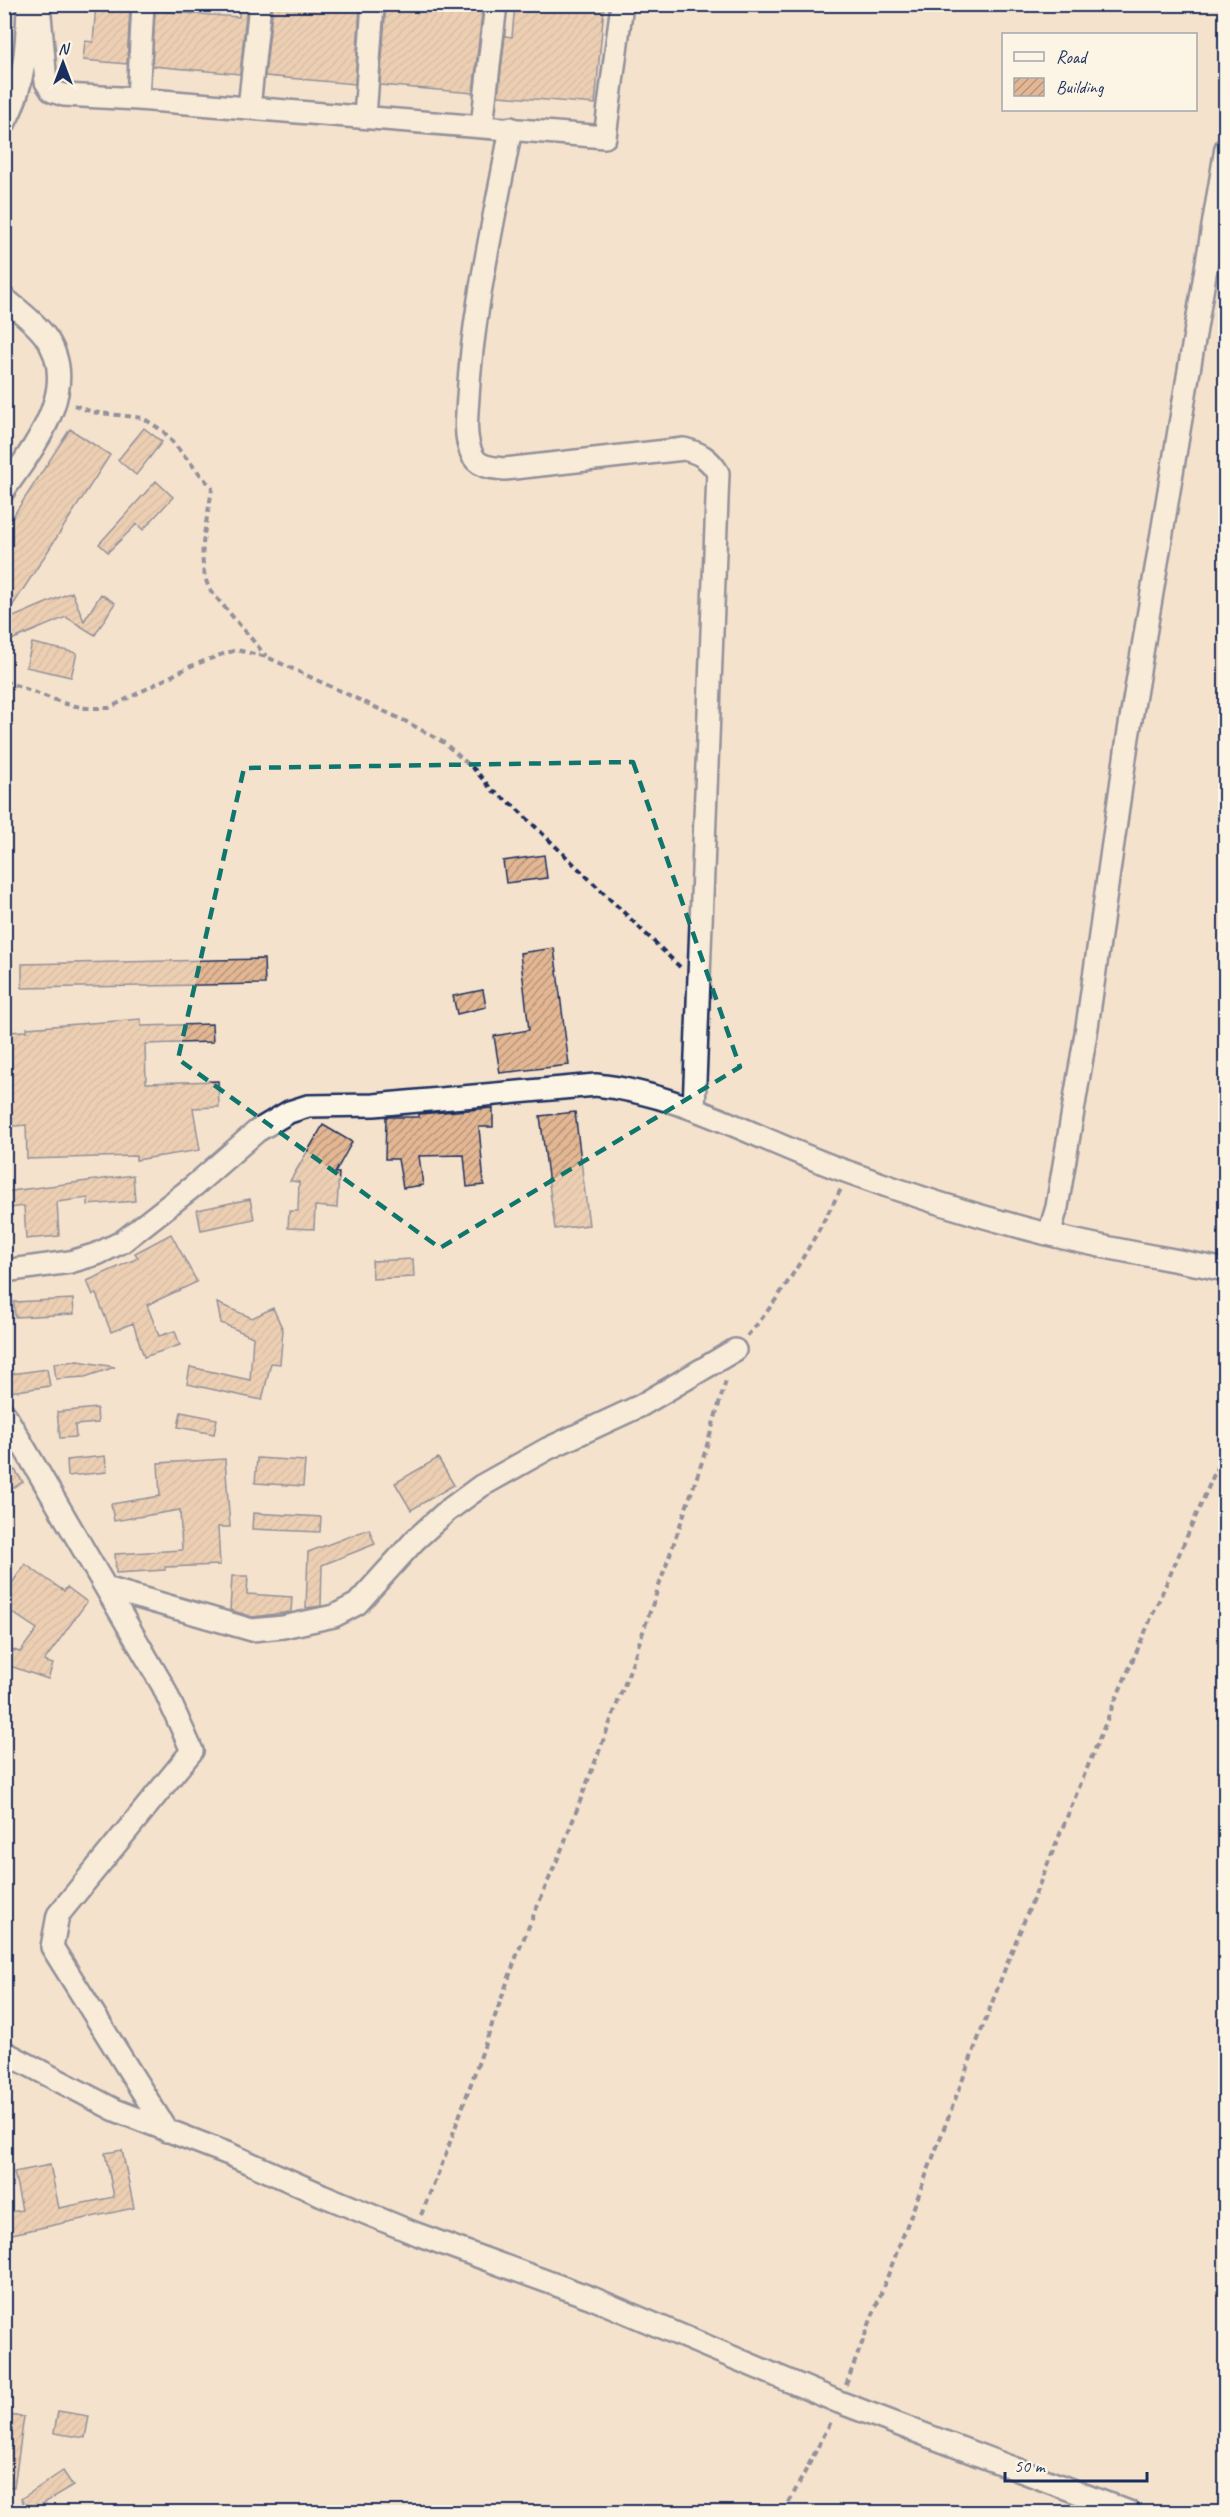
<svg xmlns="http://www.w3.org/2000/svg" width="1230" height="2517" viewBox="0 0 1230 2517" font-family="Caveat,sans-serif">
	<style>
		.building { fill: url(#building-hatch); stroke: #1b2f5e; stroke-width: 1.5 }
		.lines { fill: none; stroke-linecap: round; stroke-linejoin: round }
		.minor-casing { stroke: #1b2f5e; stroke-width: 26 }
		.path { stroke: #1b2f5e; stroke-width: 4; stroke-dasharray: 6 4.5; stroke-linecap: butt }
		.minor { stroke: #fcf5e5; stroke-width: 21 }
		.marked { fill: none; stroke: #0f766e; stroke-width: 4.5; stroke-dasharray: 12 8; stroke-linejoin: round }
	</style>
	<defs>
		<pattern id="building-hatch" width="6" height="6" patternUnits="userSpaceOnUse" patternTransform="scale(1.5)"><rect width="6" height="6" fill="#e3b793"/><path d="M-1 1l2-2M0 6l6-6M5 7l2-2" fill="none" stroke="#b7957b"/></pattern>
	</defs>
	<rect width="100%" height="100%" fill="#f4e2cc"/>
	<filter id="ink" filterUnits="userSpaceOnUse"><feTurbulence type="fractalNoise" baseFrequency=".0167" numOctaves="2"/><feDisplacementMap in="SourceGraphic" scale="12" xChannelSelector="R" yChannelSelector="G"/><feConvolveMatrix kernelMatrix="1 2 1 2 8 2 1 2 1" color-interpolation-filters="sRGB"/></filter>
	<g filter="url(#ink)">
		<path class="building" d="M96,4L130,8L127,64L83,60L85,41L93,42Z
			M239,4H247L240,74L152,66L155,11L239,17Z
			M273,4H360L355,84L265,76Z
			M386,4H483L473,93L380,85Z
			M515,4H565L604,8L595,104L498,96L505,36L512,37Z
			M144,428L162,442L136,475L118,460Z
			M70,429L110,455L4,619V530Z
			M156,481L173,497L143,530L137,524L108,552L99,544Z
			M72,592L84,621L101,594L115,603L95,635L66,617L4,643V621Z
			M32,643L77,653L71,677L26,667Z
			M544,855L547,878L506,883L503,861Z
			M554,948L569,1065L500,1073L494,1036L529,1030L520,953Z
			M264,959L265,984L22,988V964Z
			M483,990L486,1007L457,1014L453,996Z
			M141,1019V1026L212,1024L213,1042L145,1044L146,1083L218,1081L219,1107L193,1108L200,1150L136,1160V1156L27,1159L26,1125L4,1127V1032L27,1031V1028Z
			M493,1108V1127H479L484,1185L467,1187L464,1155L419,1156L423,1185L403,1188L398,1159H385L386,1117H419V1114Z
			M575,1112L589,1225L555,1229L540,1116Z
			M323,1125L352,1142L335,1173H339L337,1208L315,1206L314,1229L288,1228L289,1211H298L299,1182L290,1181Z
			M133,1175L135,1201L88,1205V1198L57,1202L59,1236L26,1239L24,1206L4,1209V1192Z
			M250,1199L254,1219L201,1230L197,1210Z
			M171,1234L197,1282L147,1305L159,1336L175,1331L180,1345L144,1357L133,1323L111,1332L96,1294L93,1295L87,1281L138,1258L135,1253Z
			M413,1259L414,1277L373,1279L372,1261Z
			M73,1299L74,1314L15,1317L14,1302Z
			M217,1303L252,1318L273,1308L283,1330L280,1364L271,1363L262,1400L187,1384L190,1367L250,1380L253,1337L221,1323Z
			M78,1361L115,1367L85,1377L56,1379L54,1363Z
			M47,1369L50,1386L4,1393V1375Z
			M97,1408L98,1423L75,1425L76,1437L60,1438L57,1412Z
			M181,1412L217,1419L214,1434L178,1427Z
			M105,1456L107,1472L68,1476L67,1460Z
			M257,1458L305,1461L303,1486L255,1483Z
			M438,1458L454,1485L411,1510L395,1483Z
			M225,1459L230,1527H218L220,1565L165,1567V1570L116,1573L115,1554L182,1550L180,1510L114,1521L111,1504L160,1496L158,1463Z
			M15,1470L23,1482L4,1494V1476Z
			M253,1513L321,1517L320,1532L252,1529Z
			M369,1529L375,1544L322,1565L321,1606L306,1608L308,1552Z
			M25,1564L64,1591L67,1587L87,1602L44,1661L53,1664L48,1679L4,1664V1647L20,1652L37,1629L4,1607V1595Z
			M232,1576H248L247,1594L292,1597L291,1612L253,1617L230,1610Z
			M122,2150L134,2208L7,2235L4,2213L22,2210L14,2172L50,2165L59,2208L114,2197L105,2153Z
			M58,2411L89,2416L85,2438L54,2433Z
			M8,2415L24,2417L14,2487L4,2486V2442Z
			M63,2471L73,2486L29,2512L21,2499Z"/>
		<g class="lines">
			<g class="minor-casing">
				<path id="minor" d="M39,4L46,82L52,91L64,95L138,99L605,137L622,4
					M138,99L143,4
					M249,108L260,4
					M365,117L373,4
					M4,124C25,87 27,45 28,5
					M482,126L496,4
					M511,128C495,217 473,307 468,397C467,414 464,435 471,452C476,467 491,468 505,469L684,449C700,453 709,458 718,473L694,1109
					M4,298C18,310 34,321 45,336C83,387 33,448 4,490
					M1049,1234L1057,1207L1087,1027L1128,737L1226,148
					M4,1271L70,1262L97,1254L122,1242L195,1185L257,1131L289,1112L308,1106L374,1105L596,1085C685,1094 764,1143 848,1172C913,1196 980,1217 1047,1234C1106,1249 1166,1258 1226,1270
					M4,1413L163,1686L192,1751L58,1915L52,1947L167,2131
					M106,1588L252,1630L283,1627L334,1616L357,1604L415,1540L447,1511L481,1486L547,1449L640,1406L735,1350
					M4,2052L115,2110L229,2154L322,2195L414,2233L592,2298L839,2402L1129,2512"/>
			</g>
			<path class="path" d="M74,405L92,412L143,418L163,431L212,488C208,521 194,558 210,590L266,656
				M4,681L66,704L86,708H109L191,666L223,654L237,650L267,657L405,721L443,742L475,770L492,790L514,806L548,839L680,967
				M747,1336C786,1292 813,1241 841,1189
				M421,2215L444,2159L518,1952L563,1846L627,1678L702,1462L727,1377
				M846,2385L1011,1953L1111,1710L1226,1447
				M784,2512L832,2420"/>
			<use href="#minor" class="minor"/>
		</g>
	</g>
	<path d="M0 0H1230V2517H0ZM633,762L740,1067L440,1248L178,1059L244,768Z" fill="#f4e2cc" fill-opacity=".55" fill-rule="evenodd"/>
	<path class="marked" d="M633,762L740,1067L440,1248L178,1059L244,768Z"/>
	<rect width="1230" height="2517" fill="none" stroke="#fcf5e5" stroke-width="24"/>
	<rect x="12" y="12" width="1206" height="2493" fill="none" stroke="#1b2f5e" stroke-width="2" filter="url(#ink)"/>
	<rect x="1002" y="33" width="195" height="78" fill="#fcf5e5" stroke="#a2a6af" stroke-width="1.5"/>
	<rect x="1014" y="52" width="30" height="9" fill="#fcf5e5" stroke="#a2a6af" stroke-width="1.5"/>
	<text x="1056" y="63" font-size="18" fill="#1b2f5e">Road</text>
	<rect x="1014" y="78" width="30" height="18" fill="url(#building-hatch)" stroke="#a2a6af" stroke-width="1.5"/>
	<text x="1056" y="93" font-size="18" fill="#1b2f5e">Building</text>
	<g transform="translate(63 63)" stroke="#fcf5e5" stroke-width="4.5" paint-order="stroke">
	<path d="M0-4.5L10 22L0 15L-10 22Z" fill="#1b2f5e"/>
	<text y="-9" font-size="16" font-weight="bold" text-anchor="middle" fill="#1b2f5e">N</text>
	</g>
	<path d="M1005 2472v9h142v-9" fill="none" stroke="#1b2f5e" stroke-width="3"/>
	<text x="1014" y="2472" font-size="18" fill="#1b2f5e" stroke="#fcf5e5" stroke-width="4.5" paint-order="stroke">50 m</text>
</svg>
